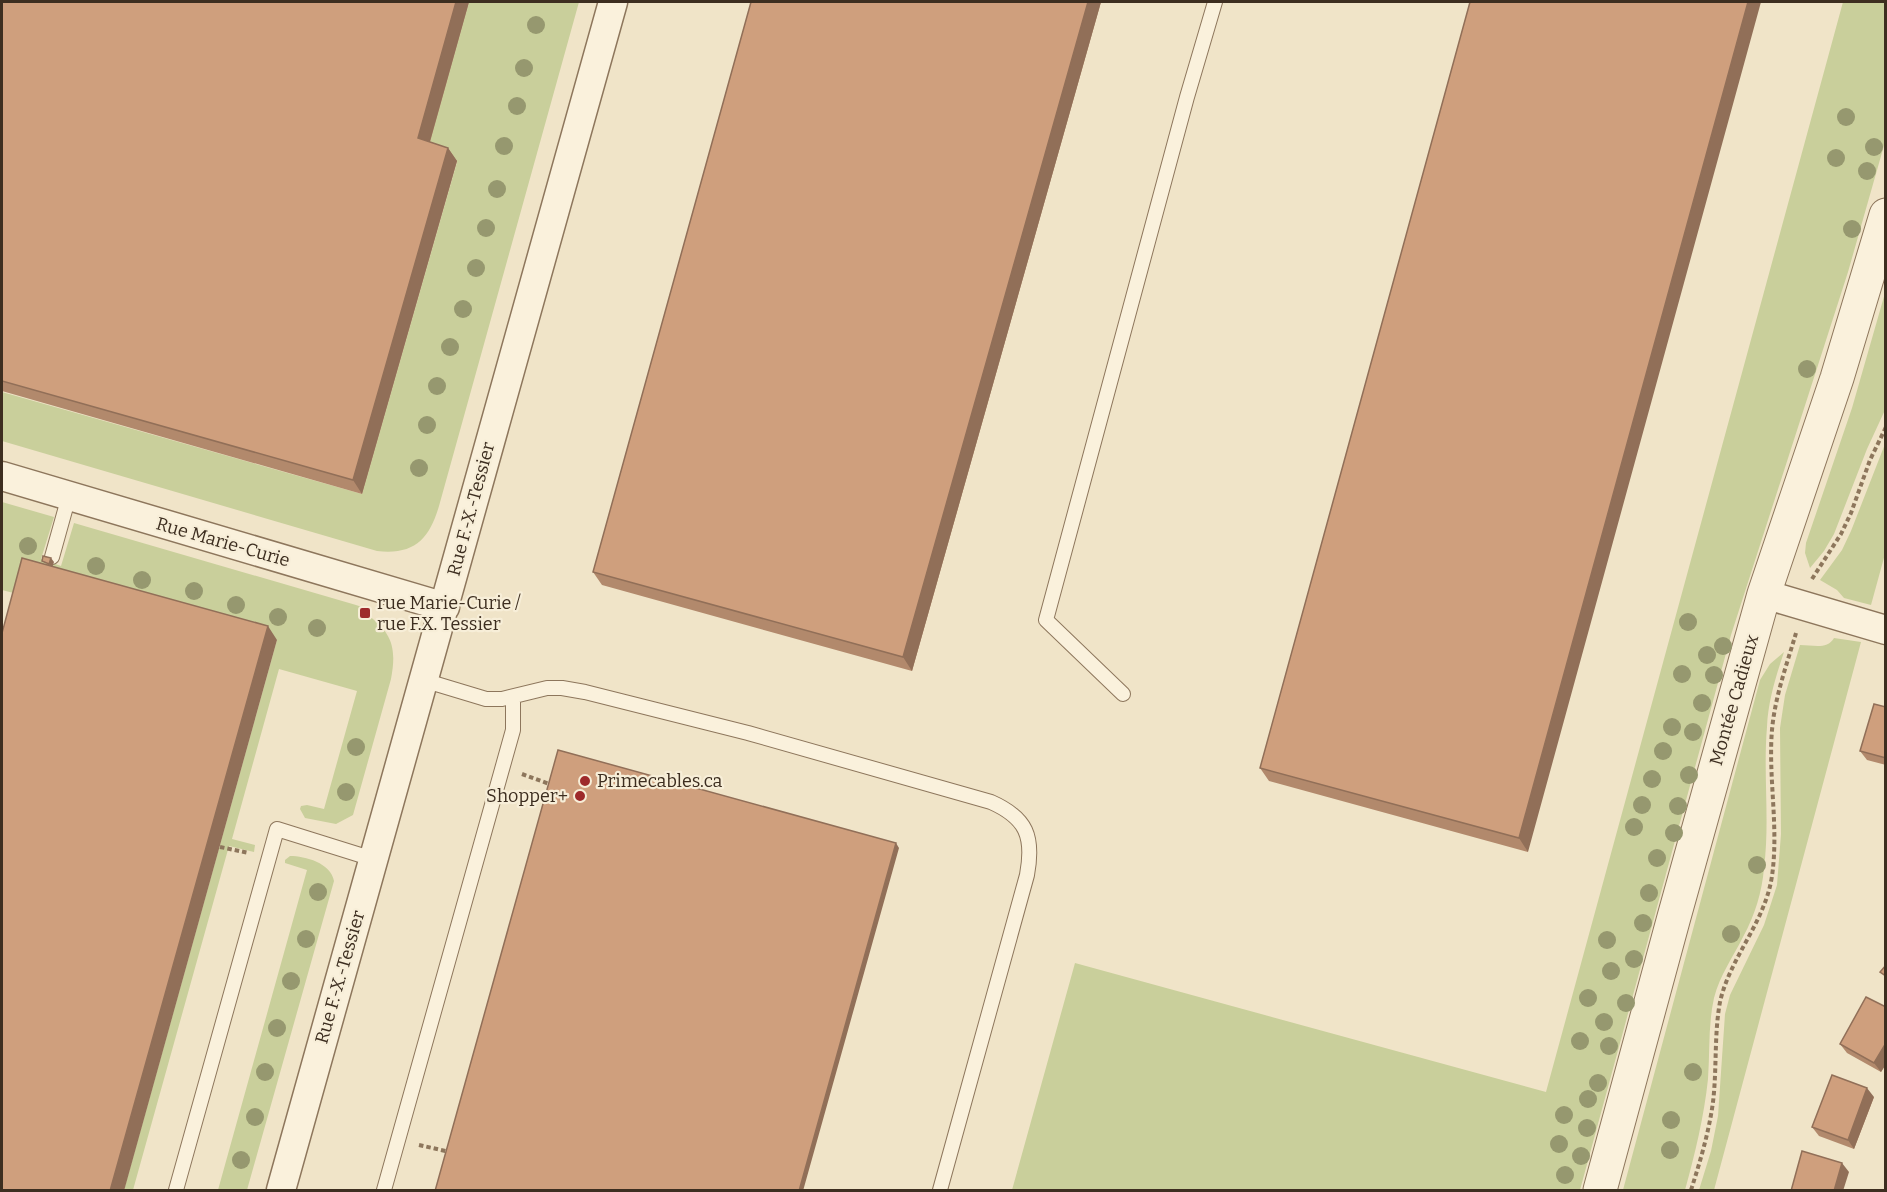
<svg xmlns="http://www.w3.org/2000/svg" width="1887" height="1192" viewBox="0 0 1887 1192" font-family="Bitter,serif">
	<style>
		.green { fill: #c9cf9b }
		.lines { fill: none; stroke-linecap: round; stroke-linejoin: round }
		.service-casing { stroke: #8d765c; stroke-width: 16 }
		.minor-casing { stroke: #8d765c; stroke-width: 31 }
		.tertiary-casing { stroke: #8d765c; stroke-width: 35 }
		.path { stroke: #8d765c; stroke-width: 4; stroke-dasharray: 4.5 3; stroke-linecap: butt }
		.service { stroke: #faf1dc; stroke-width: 14 }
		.minor { stroke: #faf1dc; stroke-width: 28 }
		.tertiary { stroke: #faf1dc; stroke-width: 33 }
		.tree { fill: #96986f }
		.wall { fill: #b2896c }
		.shaded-wall { fill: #916f58 }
		.building { fill: #cf9f7d; stroke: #916f58; stroke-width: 1.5 }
		.poi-dot { fill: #9e2a2b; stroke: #f7eed8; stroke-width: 2 }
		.labels { text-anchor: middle; stroke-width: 4.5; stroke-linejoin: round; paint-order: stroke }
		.street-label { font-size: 18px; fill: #3d2e20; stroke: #f7eed8 }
		.poi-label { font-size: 18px; fill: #3d2e20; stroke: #f7eed8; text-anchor: start }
	</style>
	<rect width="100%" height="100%" fill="#f0e4c8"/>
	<path class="green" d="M469,2H579L439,506C429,540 414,555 377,551L2,441V392L362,494L457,162L427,152Z
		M1843,2H1885V142L1848,272L1731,635L1580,1190H1012L1075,963L1546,1092Z
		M1885,293V410L1867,449L1834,534L1824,551L1810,568L1805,553L1806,543L1852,408Z
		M1885,444V554L1871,605L1844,598L1837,590L1820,580L1842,550L1851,531Z
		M2,502L54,517L41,559L61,566L74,523L356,605L365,608V613C392,632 397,647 391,679L353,815L336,824L305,818L300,809L301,806L307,805L324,809L357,691L279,669L232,839L255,845L254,852L229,846L133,1190H124L277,640L25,596L2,590Z
		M1834,638L1861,642L1714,1190H1699L1711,1151L1718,1116L1725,1014L1730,995L1764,925L1777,885L1781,834L1780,728L1785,695L1800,645C1813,645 1827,650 1834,638Z
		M1784,652C1776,676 1768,701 1767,727C1763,774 1770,821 1764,868C1762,892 1755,915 1743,937C1733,957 1720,975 1714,998C1708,1025 1710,1052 1708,1079C1704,1117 1695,1154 1685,1190H1623L1760,680L1770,664Z
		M290,856C305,856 331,863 334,881L247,1190H218L307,870L285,863V860Z"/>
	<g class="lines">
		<g class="service-casing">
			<path id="service" d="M52,557L69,496
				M423,680L486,699H502L547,688H562L585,692L748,733L991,802C1027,818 1034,837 1027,875L940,1190
				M1123,694L1046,620L1187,97L1215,2
				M176,1190L277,829L373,859
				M384,1190L513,730V697"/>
		</g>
		<g class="minor-casing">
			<path id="minor" d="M2,476L445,607
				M1764,594L1886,630
				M281,1190L613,2"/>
		</g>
		<g class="tertiary-casing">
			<path id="tertiary" d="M1600,1190L1674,917L1764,594L1837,378L1886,215"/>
		</g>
		<path class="path" d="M1812,579L1841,534L1851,513L1870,460L1886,427
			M522,774L552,785
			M220,847L249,853
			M419,1145L450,1152
			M1691,1190C1700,1162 1709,1132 1713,1102C1717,1069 1714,1034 1720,1002C1730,957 1765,923 1772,876C1779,827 1768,777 1772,730C1775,696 1787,664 1796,633"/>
		<use href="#service" class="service"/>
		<use href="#minor" class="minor"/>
		<use href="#tertiary" class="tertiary"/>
	</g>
	<g class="tree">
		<circle cx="536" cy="25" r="9"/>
		<circle cx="524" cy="68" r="9"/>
		<circle cx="517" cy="106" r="9"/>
		<circle cx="1846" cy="117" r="9"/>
		<circle cx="504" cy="146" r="9"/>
		<circle cx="1874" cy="147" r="9"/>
		<circle cx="1836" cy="158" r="9"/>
		<circle cx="1867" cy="171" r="9"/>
		<circle cx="497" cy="189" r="9"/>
		<circle cx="486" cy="228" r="9"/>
		<circle cx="1852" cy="229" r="9"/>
		<circle cx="476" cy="268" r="9"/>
		<circle cx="463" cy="309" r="9"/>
		<circle cx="450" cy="347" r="9"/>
		<circle cx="1807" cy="369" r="9"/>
		<circle cx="437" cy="386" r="9"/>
		<circle cx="427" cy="425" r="9"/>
		<circle cx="419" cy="468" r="9"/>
		<circle cx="28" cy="546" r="9"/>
		<circle cx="96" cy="566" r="9"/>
		<circle cx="142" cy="580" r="9"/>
		<circle cx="194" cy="591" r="9"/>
		<circle cx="236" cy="605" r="9"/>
		<circle cx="278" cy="617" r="9"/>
		<circle cx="1688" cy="622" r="9"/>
		<circle cx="317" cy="628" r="9"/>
		<circle cx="1723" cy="646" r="9"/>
		<circle cx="1707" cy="655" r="9"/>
		<circle cx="1682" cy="674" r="9"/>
		<circle cx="1714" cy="675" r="9"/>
		<circle cx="1702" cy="703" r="9"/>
		<circle cx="1672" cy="727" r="9"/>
		<circle cx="1693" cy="732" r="9"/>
		<circle cx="356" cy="747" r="9"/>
		<circle cx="1663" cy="751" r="9"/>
		<circle cx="1689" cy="775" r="9"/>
		<circle cx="1652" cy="779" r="9"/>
		<circle cx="346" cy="792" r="9"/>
		<circle cx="1642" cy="805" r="9"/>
		<circle cx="1678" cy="806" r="9"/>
		<circle cx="1634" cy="827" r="9"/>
		<circle cx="1674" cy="833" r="9"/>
		<circle cx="1657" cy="858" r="9"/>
		<circle cx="1757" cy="865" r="9"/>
		<circle cx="318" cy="892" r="9"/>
		<circle cx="1649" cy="893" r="9"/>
		<circle cx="1643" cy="923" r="9"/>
		<circle cx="1731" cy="934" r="9"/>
		<circle cx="306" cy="939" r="9"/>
		<circle cx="1607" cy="940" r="9"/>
		<circle cx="1634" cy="959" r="9"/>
		<circle cx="1611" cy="971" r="9"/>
		<circle cx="291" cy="981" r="9"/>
		<circle cx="1588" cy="998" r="9"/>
		<circle cx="1626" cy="1003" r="9"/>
		<circle cx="1604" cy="1022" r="9"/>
		<circle cx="277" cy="1028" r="9"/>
		<circle cx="1580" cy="1041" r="9"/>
		<circle cx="1609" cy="1046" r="9"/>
		<circle cx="265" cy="1072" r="9"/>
		<circle cx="1693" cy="1072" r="9"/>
		<circle cx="1598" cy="1083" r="9"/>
		<circle cx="1588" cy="1099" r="9"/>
		<circle cx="1564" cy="1115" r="9"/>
		<circle cx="255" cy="1117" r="9"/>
		<circle cx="1671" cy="1120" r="9"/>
		<circle cx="1587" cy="1128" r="9"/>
		<circle cx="1559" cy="1144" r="9"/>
		<circle cx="1670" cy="1150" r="9"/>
		<circle cx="1581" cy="1156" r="9"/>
		<circle cx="241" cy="1160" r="9"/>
		<circle cx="1565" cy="1175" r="9"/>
	</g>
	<path class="wall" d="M2,2H469L430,142L448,148L457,161L362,494L2,391Z
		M751,2H1101L912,671L602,585L593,572Z
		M1470,2L1528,852L1269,781L1260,768Z
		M1886,707V765L1867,760L1860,751Z
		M1886,1007V1064L1881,1072L1847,1053L1840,1044Z
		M1874,1097L1854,1149L1819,1136L1812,1127Z"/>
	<path class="shaded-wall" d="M456,2H469L427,152L418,138Z
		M1088,2H1101L912,671L903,657Z
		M1748,2H1761L1528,852L1519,838Z
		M448,148L457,161L362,494L353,480Z
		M51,558L54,562L52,568L49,564Z
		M268,626L277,640L124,1191H110Z
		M896,843L899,848L803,1191H799Z
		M1886,1043V1064L1881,1072L1874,1063Z
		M1867,1088L1874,1097L1854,1149L1848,1140Z
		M1842,1163L1849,1172L1843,1191H1834Z"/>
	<path class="building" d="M2,2H456L418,138L448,148L353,480L2,381Z
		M751,2H1088L903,657L593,572Z
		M1470,2H1748L1519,838L1260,768Z
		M43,556L51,558L49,564L42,561Z
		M22,558L268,626L110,1191H2V633Z
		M1874,704L1886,707V758L1860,751Z
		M558,750L896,843L799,1191H435Z
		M1886,965V976L1880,972Z
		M1866,997L1886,1007V1043L1874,1063L1840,1044Z
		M1832,1075L1867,1088L1848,1140L1812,1127Z
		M1802,1151L1842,1163L1834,1191H1791Z"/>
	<g class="poi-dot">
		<rect x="359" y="607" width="12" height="12" rx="3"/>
		<circle cx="585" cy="781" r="6"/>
		<circle cx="580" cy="796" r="6"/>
	</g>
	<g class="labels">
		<g class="street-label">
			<text transform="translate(471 509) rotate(-75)" y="6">Rue F.-X.-Tessier</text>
			<text transform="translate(223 542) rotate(16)" y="6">Rue Marie-Curie</text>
			<text transform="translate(1734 700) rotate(-74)" y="6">Montée Cadieux</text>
			<text transform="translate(340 977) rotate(-74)" y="6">Rue F.-X.-Tessier</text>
		</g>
		<g class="poi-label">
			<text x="377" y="609">rue Marie-Curie /<tspan x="377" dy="21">rue F.X. Tessier</tspan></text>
			<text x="597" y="787">Primecables.ca</text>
			<text x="568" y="802" text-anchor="end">Shopper+</text>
		</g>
	</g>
	<rect width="1887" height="1192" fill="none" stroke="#3d2e20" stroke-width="6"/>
</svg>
